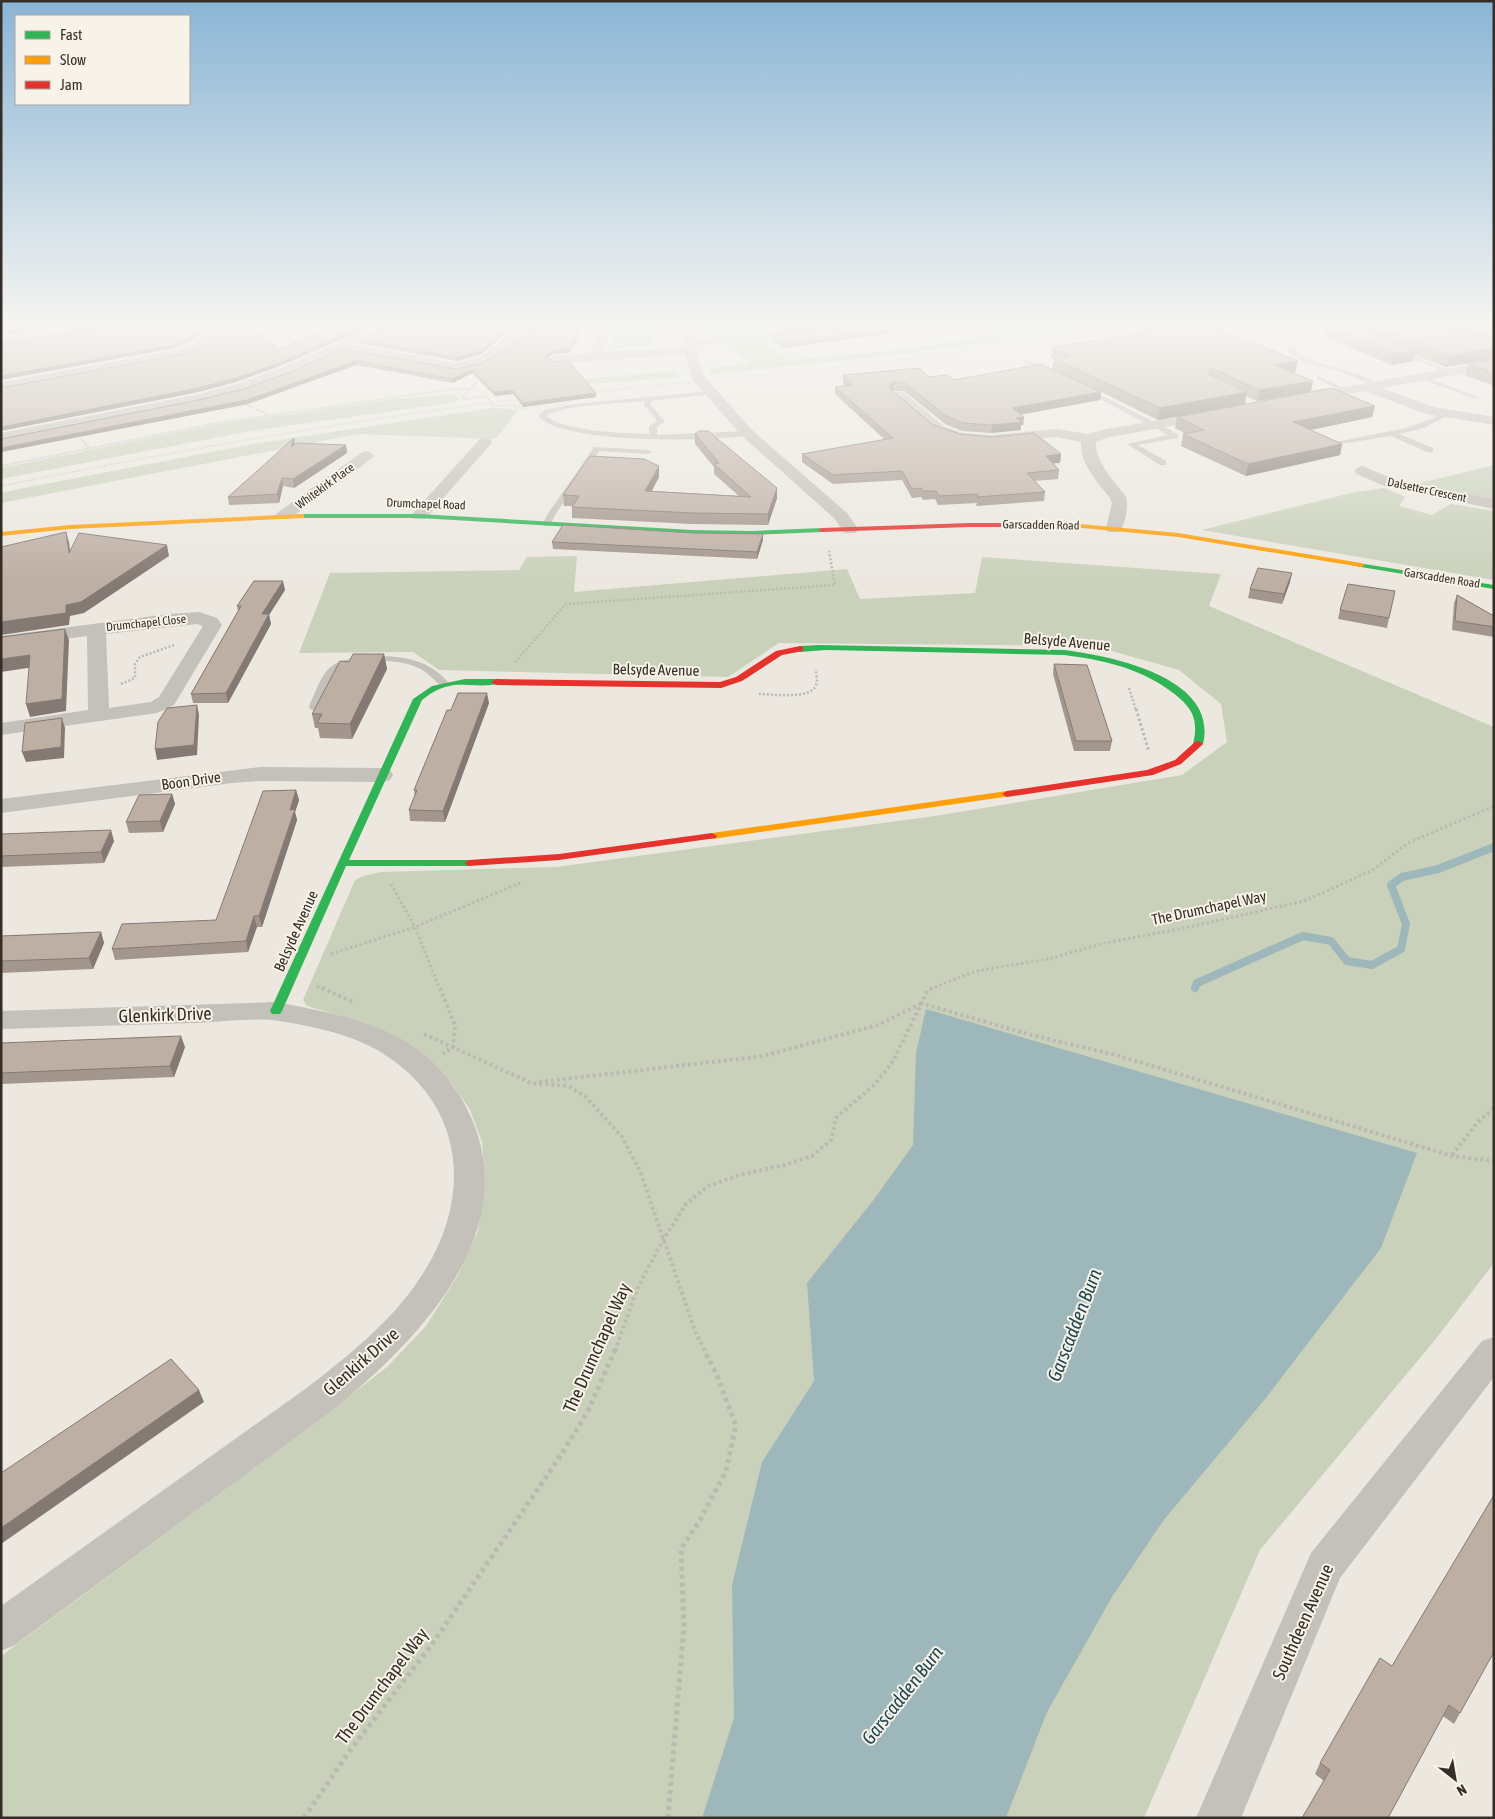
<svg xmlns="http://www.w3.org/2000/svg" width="1495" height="1819" viewBox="0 0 1495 1819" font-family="'Asap Condensed',sans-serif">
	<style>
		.green { fill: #cad1bb }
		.water { fill: #9eb7bb }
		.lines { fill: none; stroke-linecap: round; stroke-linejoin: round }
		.stream { stroke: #9eb7bb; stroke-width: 8 }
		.path-far4 { stroke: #bdb9b2; stroke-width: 2; stroke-dasharray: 1 1; stroke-linecap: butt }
		.path-far3 { stroke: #bdb9b2; stroke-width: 2.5; stroke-dasharray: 2 2; stroke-linecap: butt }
		.path-far2 { stroke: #bdb9b2; stroke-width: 3; stroke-dasharray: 2.5 2.5; stroke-linecap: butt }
		.path-far1 { stroke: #bdb9b2; stroke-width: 4; stroke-dasharray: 3 3; stroke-linecap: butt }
		.path { stroke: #bdb9b2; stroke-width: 5; stroke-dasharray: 4 4; stroke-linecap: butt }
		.lane { fill: #c4c0ba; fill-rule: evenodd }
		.street { fill: #c4c0ba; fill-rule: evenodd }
		.fast { fill: #30b455; fill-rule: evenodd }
		.slow { fill: #ff9f0a; fill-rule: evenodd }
		.jam { fill: #e5322d; fill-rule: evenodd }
		.rail { stroke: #aca9a4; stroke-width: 2; stroke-dasharray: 0.5 2; stroke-linecap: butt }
		.path-bridge { stroke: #bdb9b2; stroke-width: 2; stroke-dasharray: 1 1; stroke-linecap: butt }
		.wall { fill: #a3968d }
		.shaded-wall { fill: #857a73 }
		.building { fill: #beafa4; stroke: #857a73 }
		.labels { text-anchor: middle; stroke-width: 4; stroke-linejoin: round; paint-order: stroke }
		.far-street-label { font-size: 12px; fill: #352e28; stroke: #f8f3e8 }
		.street-label { font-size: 15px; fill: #352e28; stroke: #f8f3e8 }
		.near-street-label { font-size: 18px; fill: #352e28; stroke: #f8f3e8 }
		.near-water-label { font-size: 19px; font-style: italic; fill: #214853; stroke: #f8f3e8 }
	</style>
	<rect width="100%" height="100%" fill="#ece8e0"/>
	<path class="green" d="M708,327H786L717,336L710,334Z
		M1027,327H1102L896,355L711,374L709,368L751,364L728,344L764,339L788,360L890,351L1013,332Z
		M614,328H654L652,347L611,348Z
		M675,371L680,377L588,384L583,379Z
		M455,394L460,400L450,403L251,431L1,479V468L220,424L395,399Z
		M492,408L519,409L496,439L359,434L1,503V493L29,487L259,443Z
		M1494,465V499L1416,484Z
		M1384,488L1405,497L1399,506L1432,515L1451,504L1494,511V580L1202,530L1351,493Z
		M577,556L574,592L847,569L860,599L975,593L982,557L1221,574L1209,606L1494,727V1263L1435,1340L1260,1550L1144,1818H1V1656L308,1428L387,1367L426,1326L458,1275L478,1231L485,1180L482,1142L470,1110L452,1083L408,1044L337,1015L307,1006L303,1000L355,880L364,876L381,872L556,867L935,816L1182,775L1227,742L1221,704L1179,670L1094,646L779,643L728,677L439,670L413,652L299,653L330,573L519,570L527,557Z"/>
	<path class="water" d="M926,1009L1417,1153L1381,1248L1265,1399L1163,1521L1112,1597L1047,1712L1006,1818H702L734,1718L732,1585L762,1462L814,1381L807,1283L872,1202L913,1145L916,1053Z"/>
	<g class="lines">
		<path class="stream" d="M1195,988L1197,983L1303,936L1331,941L1347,961L1372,965L1401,949L1406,924L1391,885L1402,877L1438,869L1494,847"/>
		<path class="path-far4" d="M283,341L299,343
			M271,345L312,327
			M477,382L462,397L464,399L486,396L489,399
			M492,404L494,406L510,405L526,409
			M247,405L269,415
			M81,439L89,448
			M1,466L218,423L452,389H469"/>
		<path class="path-far3" d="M515,662L566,604L835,585L829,551
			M121,684L135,678V664L140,657L174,645
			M1129,688L1136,710
			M759,694C773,694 811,700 816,685C818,681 816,674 816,669"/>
		<path class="path-far2" d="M1136,709L1149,752
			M391,884L415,927L440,989
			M331,954L415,927L520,883
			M317,986L325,989
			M930,989L976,971L1048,959L1105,943L1184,928L1304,901L1373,870L1408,843L1494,806"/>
		<path class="path-far1" d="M322,988L355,1003
			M440,988L455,1025L453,1047L443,1054
			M920,1003L1031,1035L1116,1055L1452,1156L1494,1161
			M424,1034L531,1083L568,1086L585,1096L622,1137L640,1171L695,1331L705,1351
			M539,1082L763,1056L878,1025L920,1004
			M1452,1155L1477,1123L1494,1108
			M615,1351L637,1289L663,1240L686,1204L708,1186L739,1175L785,1165L812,1156L831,1140L836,1118L873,1086L892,1063L928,990L933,988"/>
		<path class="path" d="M304,1818L348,1753L433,1643L559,1458L587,1413L615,1350
			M668,1818L684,1626L681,1549L700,1520L726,1471L736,1425L716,1373L704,1350"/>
		<path class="lane" d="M1294,344L1299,345L1294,349C1307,366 1358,368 1379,385L1374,386L1342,372L1304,362L1291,355L1287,349Z
			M1397,351H1401L1453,372L1448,373L1397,353Z
			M1024,360H1028L1054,373L1049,374L1024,362Z
			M1319,376L1348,390L1349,391L1344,392L1317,379V377Z
			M1419,376H1423L1480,398L1475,399L1419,378Z
			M1083,388H1087L1178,434V438L1138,445L1166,461V465H1160L1127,444L1168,435L1083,390Z
			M711,391L714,393L713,394L651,401V405L665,422L657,427V435L747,431H750V435C713,442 561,444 538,416L544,410L574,404ZM644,401V405L657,421L649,426V434C626,434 563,431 546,416C560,405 624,403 644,401Z
			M1443,412L1450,414L1424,428L1399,434L1433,448V452H1427L1391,436L1340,444L1336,442L1406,428L1432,419Z
			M594,447L648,450L652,452L648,454L599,451L555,515L550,526H544L543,524L547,515Z
			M375,656C405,656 429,660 449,683L448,685H440C433,679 427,672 419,668C395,657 355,659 333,673L319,707L314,710L310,709L309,707C327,664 327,660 375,656Z"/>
		<path class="street" d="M68,327H100L94,331L1,346V338Z
			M195,327H208L213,337L201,350L184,356L1,390V382L176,350L191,344L200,336Z
			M375,327H392L355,345L457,363L482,356L518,327H532C513,351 487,367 457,371L342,351L291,374L247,390L199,402L1,441V433L199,394L237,384L281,368Z
			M598,327H610L604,352L683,347L681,327H693L695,339L780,327H818L812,331L696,346V350L703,375L752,430L847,513L858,529L856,533H844L835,519L742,436L692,379L685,354L554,364L547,360L554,356L591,353Z
			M1494,360V368L1382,388L1434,407L1494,417V425L1426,414L1365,391L1307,402L1300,398L1307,394Z
			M898,391L903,392L944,426L962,433L991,435L1056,429L1089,434L1102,430L1209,411L1214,412L1216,415L1214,418L1209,419L1106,438L1096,442C1095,464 1115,481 1126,497C1129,506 1125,523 1120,532H1108L1106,528L1112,503L1110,498C1098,483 1079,462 1081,442L1056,437L991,443L960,441L934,432L893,398L891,395Z
			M485,438L490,439L492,442L490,445L425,519H413L411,516L413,513L480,439Z
			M366,451L371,453L374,456L371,459L289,519H277L275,516L277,513L361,453Z
			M1362,466L1394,479L1494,499V509L1384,486L1357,474L1354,471L1357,468Z
			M199,612L217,618L222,625L174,705L157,713L1,735V723L88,710L87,636L1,648V636L169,614ZM197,624L203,626L159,697L151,702L109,708L106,634Z
			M260,767L382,768L390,770L393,775L390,780L382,782L260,781L232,783L1,813V799Z
			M276,1002C317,1010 358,1017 396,1036C427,1052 453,1079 468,1111C527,1229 419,1340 334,1409L15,1645L1,1651V1606L308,1387C349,1355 392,1321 420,1278C474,1198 466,1103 379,1051C349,1034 313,1026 279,1021C257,1017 218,1022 195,1023C130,1025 66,1027 1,1029V1011Z
			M1494,1337V1377L1340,1578L1241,1818H1196L1311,1553L1482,1341Z"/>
		<path class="fast" d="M298,514H419L692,530L753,531L822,528L826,530L822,532L753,535L692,534L419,518H298Z
			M1358,563L1494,585V589L1361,567H1358Z
			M820,645L1064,650C1111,656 1219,677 1203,744L1198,747L1193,744C1200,717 1190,705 1169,690C1137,667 1102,660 1064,655L826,650L800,652L796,649L800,646Z
			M465,679H496L501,682C493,688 465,684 454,685C441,687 432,692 422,700L349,860H469L474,863L469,866H346L282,1011L280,1014H272L270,1011L413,699L432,686Z"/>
		<path class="slow" d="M301,514H304V518L70,529L1,536V532L70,525Z
			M1069,523L1178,533L1361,563L1365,565L1361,567L1178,537L1072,527H1069Z
			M1007,791L1012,794L1011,796L712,839L707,836L712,833Z"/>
		<path class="jam" d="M970,523H1072L1076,525L1072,527H970L822,532L818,530L822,528Z
			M800,646L803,647V651L782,655L742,681L721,688L496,685L491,682L496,679L720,682L736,677L776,651Z
			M1198,741L1201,742L1203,744L1201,746L1181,764L1153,775L1007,797L1002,794L1007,791L1147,770L1175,760L1195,742Z
			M712,833L717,836L716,838L559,860L469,866L464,863L469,860L559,854Z"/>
		<path class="rail" d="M581,393L803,371L1173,327
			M1,486C177,451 353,419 531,398"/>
		<path class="path-bridge" d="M489,399L492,404"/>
	</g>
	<path class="wall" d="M386,327H514L481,354L457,361L361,344L360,341Z
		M531,327H584L569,353L554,354L548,358L596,397L523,407L513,394L495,396L472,373L453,383L356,365L248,404L1,452V439L199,400L247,388L291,372L342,349L456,369L479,364L499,354L517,341Z
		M815,327H934L782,348L771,338V334L812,329Z
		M1138,327H1215L1298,361L1295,372H1293L1311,392L1257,401L1246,396L1245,404L1158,420L1101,392L1100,400L1020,415L1024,417L1023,425H1021V430L991,433L962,431L945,424L904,391H893L933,425L960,434L1061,454L1060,463H1053L1059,470L1058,479L1034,481L1045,492L1044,501L976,506L977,503L938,505L935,499L923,500L921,497L912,498L902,480L833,484L802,462V454L885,440L835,394V387L845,386L843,383V375L929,377L954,380L1052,369L1054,359L1051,358L1053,347L1141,333Z
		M1326,327H1494V359L1445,367L1415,355L1413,361L1392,365L1324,337Z
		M1494,359V386L1465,375L1469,364Z
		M1375,406L1372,417L1311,430L1342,444L1340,455L1246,476L1181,446L1183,434H1186L1175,428L1177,417Z
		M695,434L777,488V498L768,525L692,524L572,518V506H564L563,495L659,477L651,491L739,496L714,474V467L695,444Z
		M294,438L295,444L346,445L347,453L294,488L283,486L279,503L229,505L228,497Z
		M763,540L757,559L553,549L552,542Z
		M1290,582L1282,604L1248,598L1250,589Z
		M285,590L269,615L271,624L228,703H193L191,694L238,611L237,606Z
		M1457,595L1494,616V637L1452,630L1454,603Z
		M1340,610L1389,618L1387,628L1338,619Z
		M384,654L387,669L352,739L320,738L318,728H315L312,714L349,662Z
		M1054,664L1112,741L1110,751H1074L1053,674Z
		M489,703L445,822L410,821L409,810L415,796L414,790L451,710Z
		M296,790L299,800L295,812L297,820L262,927H257L248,952L115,960L112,949L216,920Z
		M172,794L175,804L163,832L129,833L126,822Z
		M1,834L114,841L104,863L1,867Z
		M101,932L104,943L93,969L1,973V936Z
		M1,1043L185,1047L174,1077L1,1084Z
		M1392,1666L1460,1713L1454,1724L1443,1716L1324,1781L1315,1774L1320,1763Z"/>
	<path class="shaded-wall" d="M32,327H54L1,336V332Z
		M361,327H370L280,366L236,382L199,392L1,431V427Z
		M510,327H514L481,354L457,361L456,357Z
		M582,327H584L569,353L554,354L545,359V356Z
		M906,327H934L782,348V344Z
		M1381,329L1379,340L1373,341L1375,330Z
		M197,332L198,336L190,342L175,348L1,380V376Z
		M1494,348V359L1445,367L1449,356Z
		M1416,350L1413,361L1392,365L1394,354Z
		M356,361V365L248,404L1,452V448Z
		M1298,361L1295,372L1273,376L1275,365Z
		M472,370V373L453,383L452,379Z
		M1313,381L1311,392L1257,401L1259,390Z
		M893,382V390L889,394L890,386Z
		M512,390L513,394L495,396L494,392Z
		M1101,392L1100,400L1011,416L1012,408Z
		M1247,392L1245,404L1158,420L1160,408Z
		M596,393V397L523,407V403Z
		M1375,406L1372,417L1291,434L1293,422Z
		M1024,417L1023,425H1021V430L991,433L992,425L1016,418Z
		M294,438L295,446L291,447Z
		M1342,444L1340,455L1246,476L1248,464Z
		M346,445L347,453L294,488L293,479Z
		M1061,454L1060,463L1045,464L1046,456Z
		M659,466V477L646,502L645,491Z
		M282,478L283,486L279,503L277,494Z
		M777,488V498L768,525V514Z
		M66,532L69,542L72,564L69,553Z
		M763,534V540L757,559V552Z
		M167,545L169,556L84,613L70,616L69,625L1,635V622L66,605Z
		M1292,573L1290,582L1282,604L1284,594Z
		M283,581L285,590L269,615L271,624L228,703L226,693L262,614Z
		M65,629L69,640L66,711L30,717L26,704Z
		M384,654L387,669L352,739L350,724Z
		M30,655L34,667L1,672V659Z
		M487,693L489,703L445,822L443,811Z
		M197,705L199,715L197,755L157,760L155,749Z
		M62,718L65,728L64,758L26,762L22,752Z
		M296,790L299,800L295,812L297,820L262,927L259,916Z
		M172,794L175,804L163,832L160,821Z
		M111,830L114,841L104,863L101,852Z
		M254,916L257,927L248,952L246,941Z
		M101,932L104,943L93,969L89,958Z
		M181,1036L185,1047L174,1077L170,1066Z
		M199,1390L204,1402L1,1544V1528Z"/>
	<path class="building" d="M1,327H32L1,332Z
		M96,327H195L197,332L189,339L175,345L1,376V344L93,329Z
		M211,327H251L280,349L331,327H361L280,363L236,378L198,388L1,427V388L184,354L202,348L214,334Z
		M386,327H510L481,351L456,357L360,341Z
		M531,327H582L568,349L554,351L545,356L554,362L569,361L596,393L523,403L512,390L494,392L472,370L452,379L356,361L247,400L1,448V439L199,400L247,388L291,372L342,349L456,369L479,364L499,354L517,341Z
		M815,327H906L782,344L771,334L812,329Z
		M1144,327H1215L1298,361L1275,365L1313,381L1259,390L1212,368L1209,371L1210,375L1247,392L1160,408L1054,359L1070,356L1053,347L1146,333Z
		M1330,327H1453L1494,342V348L1449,356L1381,329L1375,330L1376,335L1416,350L1394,354Z
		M1474,327H1494V335Z
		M1494,359V373L1469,364Z
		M1041,364L1101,392L1012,408L1024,417L1016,418L1022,422L992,425L963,423L946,416L905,383L893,382L890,386V389L933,425L960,434L992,437L1034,433L1061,454L1046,456L1059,470L1027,473L1045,492L977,497L978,494L939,496L936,491H923L921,488L912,489L902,471L833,475L802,454L893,438L835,387L853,385L843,375L919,368L929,377L947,375L954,380Z
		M1332,388L1375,406L1293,422L1342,444L1248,464L1183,434L1204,430L1177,417Z
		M699,431H708L777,488L768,514L692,513L572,507L579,496L563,495L590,456L644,459L659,466L645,491L751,497L714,464L719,463L695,434Z
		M294,438L291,447L297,443L346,445L293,479L282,478L277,494L228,497Z
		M563,525L692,533L763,534L757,552L552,542Z
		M66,532L69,553L79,533L167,545L81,602L66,605V613L1,622V547Z
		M1258,568L1292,573L1284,594L1250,589Z
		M254,581H283L262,614H269L226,693L191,694L241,606H237Z
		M1348,584L1395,591L1389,618L1340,610Z
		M1457,595L1494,616V627L1455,621Z
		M65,629L62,699L26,704L30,655L1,659V637Z
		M353,654H384L350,724L317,723L322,714H312L340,661L349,662Z
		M1054,664L1087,665L1112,741H1076Z
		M458,693H487L443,811L409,810L417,790H414L447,710H451Z
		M197,705L194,745L155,749L158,722L167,708Z
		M62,718L61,747L22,752L25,723Z
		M296,790L290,810L295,809L259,916H254L246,941L112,949L122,924L216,920L263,791Z
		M172,794L160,821L126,822L139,795Z
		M111,830L101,852L1,856V834Z
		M101,932L89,958L1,961V936Z
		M181,1036L170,1066L1,1073V1043Z
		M171,1359L199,1390L1,1528V1473Z
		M1494,1495V1652L1460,1713L1449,1705L1388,1818H1302L1330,1770L1320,1763L1380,1658L1392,1666Z"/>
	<linearGradient id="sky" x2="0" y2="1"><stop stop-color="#8ab5d6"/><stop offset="0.56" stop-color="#f6f5f1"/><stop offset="1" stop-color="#f6f5f1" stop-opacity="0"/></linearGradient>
	<rect width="1495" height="582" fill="url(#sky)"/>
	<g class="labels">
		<g class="far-street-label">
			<text transform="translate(325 486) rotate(-36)" y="4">Whitekirk Place</text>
			<text transform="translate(1427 490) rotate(12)" y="4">Dalsetter Crescent</text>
			<text transform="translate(426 504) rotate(2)" y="4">Drumchapel Road</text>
			<text transform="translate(1041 525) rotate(1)" y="4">Garscadden Road</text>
			<text transform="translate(1442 578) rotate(9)" y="4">Garscadden Road</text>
			<text transform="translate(146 623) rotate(-6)" y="4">Drumchapel Close</text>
		</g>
		<g class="street-label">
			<text transform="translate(1067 642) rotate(5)" y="5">Belsyde Avenue</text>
			<text transform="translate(656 670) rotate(1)" y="5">Belsyde Avenue</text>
			<text transform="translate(191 781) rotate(-8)" y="5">Boon Drive</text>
			<text transform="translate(1209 908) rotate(-12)" y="5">The Drumchapel Way</text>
			<text transform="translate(296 931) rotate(-66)" y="5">Belsyde Avenue</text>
		</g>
		<g class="near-street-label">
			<text transform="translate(165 1015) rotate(-2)" y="6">Glenkirk Drive</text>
			<text transform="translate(597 1348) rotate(-66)" y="6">The Drumchapel Way</text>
			<text transform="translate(361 1362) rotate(-41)" y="6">Glenkirk Drive</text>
			<text transform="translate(1303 1622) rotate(-66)" y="6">Southdeen Avenue</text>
			<text transform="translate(382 1686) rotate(-53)" y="6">The Drumchapel Way</text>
		</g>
		<g class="near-water-label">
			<text transform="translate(1074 1325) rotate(-69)" y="7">Garscadden Burn</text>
			<text transform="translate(902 1695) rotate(-52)" y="7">Garscadden Burn</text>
		</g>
	</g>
	<rect width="1495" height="1819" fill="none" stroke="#352e28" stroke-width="5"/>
	<rect x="15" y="15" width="175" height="90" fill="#f8f3e8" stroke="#aaa49b"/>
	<rect x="25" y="31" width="25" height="8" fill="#30b455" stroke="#aaa49b"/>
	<text x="60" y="40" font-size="15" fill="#352e28">Fast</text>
	<rect x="25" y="56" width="25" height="8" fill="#ff9f0a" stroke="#aaa49b"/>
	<text x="60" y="65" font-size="15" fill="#352e28">Slow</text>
	<rect x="25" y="81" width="25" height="8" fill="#e5322d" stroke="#aaa49b"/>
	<text x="60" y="90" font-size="15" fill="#352e28">Jam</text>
	<g transform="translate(1455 1779) rotate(149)" stroke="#f8f3e8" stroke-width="4" paint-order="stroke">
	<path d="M0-4L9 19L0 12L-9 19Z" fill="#352e28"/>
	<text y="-8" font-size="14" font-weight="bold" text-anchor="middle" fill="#352e28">N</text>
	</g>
</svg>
